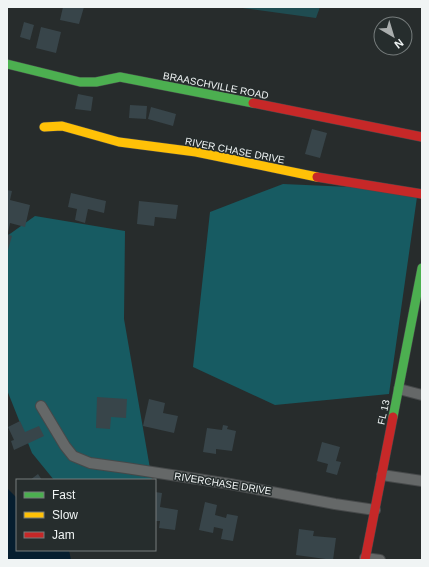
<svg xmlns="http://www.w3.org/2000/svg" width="429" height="567" viewBox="0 0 429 567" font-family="Arial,sans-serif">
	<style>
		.green { fill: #1f4c51 }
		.forest { fill: #175b62 }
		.water { fill: #061e2f }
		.building { fill: #38454a }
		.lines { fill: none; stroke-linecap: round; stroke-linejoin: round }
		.street-casing { stroke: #46494a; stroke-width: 12 }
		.fast-casing { stroke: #46494a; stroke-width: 10 }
		.slow-casing { stroke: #46494a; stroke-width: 10 }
		.jam-casing { stroke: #46494a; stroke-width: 10 }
		.street { stroke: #656868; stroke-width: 10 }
		.fast { stroke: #4caf50; stroke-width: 9 }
		.slow { stroke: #ffc107; stroke-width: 9 }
		.jam { stroke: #c62828; stroke-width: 9 }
		.labels { text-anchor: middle; stroke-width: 3; stroke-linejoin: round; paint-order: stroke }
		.street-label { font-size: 10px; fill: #f0f4f4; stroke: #262d2d }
	</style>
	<rect width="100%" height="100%" fill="#272c2c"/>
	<path class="green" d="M235,7H320L316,18Z"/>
	<path class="forest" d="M283,184L418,190L389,394L275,405L193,367L210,212Z
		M35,216L125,231L124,319L152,480H54L32,453L7,390V236Z"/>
	<path class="water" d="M7,488L17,498V550H69L71,560H7Z"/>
	<path class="building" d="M63,7H84L79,24L60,20Z
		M24,22L34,25L30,40L20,37Z
		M41,27L61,32L56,53L36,48Z
		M78,94L93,97L91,111L75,109Z
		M130,105L147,106L146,119L129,118Z
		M151,107L176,114L173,126L148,119Z
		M312,129L327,133L320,158L305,154Z
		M7,190L12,191L10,200L30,205L25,227L10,223L8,233Z
		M71,193L106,201L104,213L88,209L85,223L75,220L77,209L68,207Z
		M139,201L178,205L176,219L155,217L154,226L137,224Z
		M7,234L12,236L8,250L7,249Z
		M97,397L127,399L126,418L111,417L110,429L96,428Z
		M149,399L165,403L163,413L178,416L174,433L143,426Z
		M20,421L25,432L39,426L44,436L14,450L11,441L14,440L8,427Z
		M223,425L228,426L227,429L236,431L232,451L216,449V454L203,452L207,428L222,430Z
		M322,442L340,447L336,461L341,462L337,475L326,472L328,464L317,461Z
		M38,474L42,480H30Z
		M155,492L162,493L160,507L178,510L175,530L159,528L160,521H155Z
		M205,502L217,505L215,515L226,518L227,514L238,516L233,541L221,539L223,529L214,527L213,533L199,530Z
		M299,529L314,531L313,536L336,538L333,560L296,555Z"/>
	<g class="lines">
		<g class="street-casing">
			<path id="street" d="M399,389L422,395
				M41,406L65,446L73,456L90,463L126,468L230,484L335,504L375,510
				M382,475L422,481
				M365,558L380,560"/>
		</g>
		<g class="fast-casing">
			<path id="fast" d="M7,64L80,82H96L120,77L253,103
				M393,417L422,268"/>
		</g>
		<g class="slow-casing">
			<path id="slow" d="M44,127L62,126L119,142L196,152L317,177"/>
		</g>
		<g class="jam-casing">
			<path id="jam" d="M253,103L422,137
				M317,177L422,194
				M365,560L393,417"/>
		</g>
		<use href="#street" class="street"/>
		<use href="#fast" class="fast"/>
		<use href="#slow" class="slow"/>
		<use href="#jam" class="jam"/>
	</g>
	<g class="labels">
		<g class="street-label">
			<text transform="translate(216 85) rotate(11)" y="4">BRAASCHVILLE ROAD</text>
			<text transform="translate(235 150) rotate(11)" y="4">RIVER CHASE DRIVE</text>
			<text transform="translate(383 412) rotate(-78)" y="4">FL 13</text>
			<text transform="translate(223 483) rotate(9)" y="4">RIVERCHASE DRIVE</text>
		</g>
	</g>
	<rect width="429" height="567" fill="none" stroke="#f0f4f4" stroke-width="16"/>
	<rect x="16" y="479" width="140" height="72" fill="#262d2d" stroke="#777d7d"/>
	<rect x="24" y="492" width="20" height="6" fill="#4caf50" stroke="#777d7d"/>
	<text x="52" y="499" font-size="12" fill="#f0f4f4">Fast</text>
	<rect x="24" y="512" width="20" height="6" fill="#ffc107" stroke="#777d7d"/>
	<text x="52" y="519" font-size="12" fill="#f0f4f4">Slow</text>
	<rect x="24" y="532" width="20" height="6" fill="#c62828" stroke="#777d7d"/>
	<text x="52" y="539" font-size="12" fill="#f0f4f4">Jam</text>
	<g transform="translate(393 36) rotate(142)"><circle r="19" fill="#262d2d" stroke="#777d7d"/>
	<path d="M0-3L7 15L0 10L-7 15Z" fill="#aaaeae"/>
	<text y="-6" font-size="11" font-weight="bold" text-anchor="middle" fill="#f0f4f4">N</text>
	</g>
</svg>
